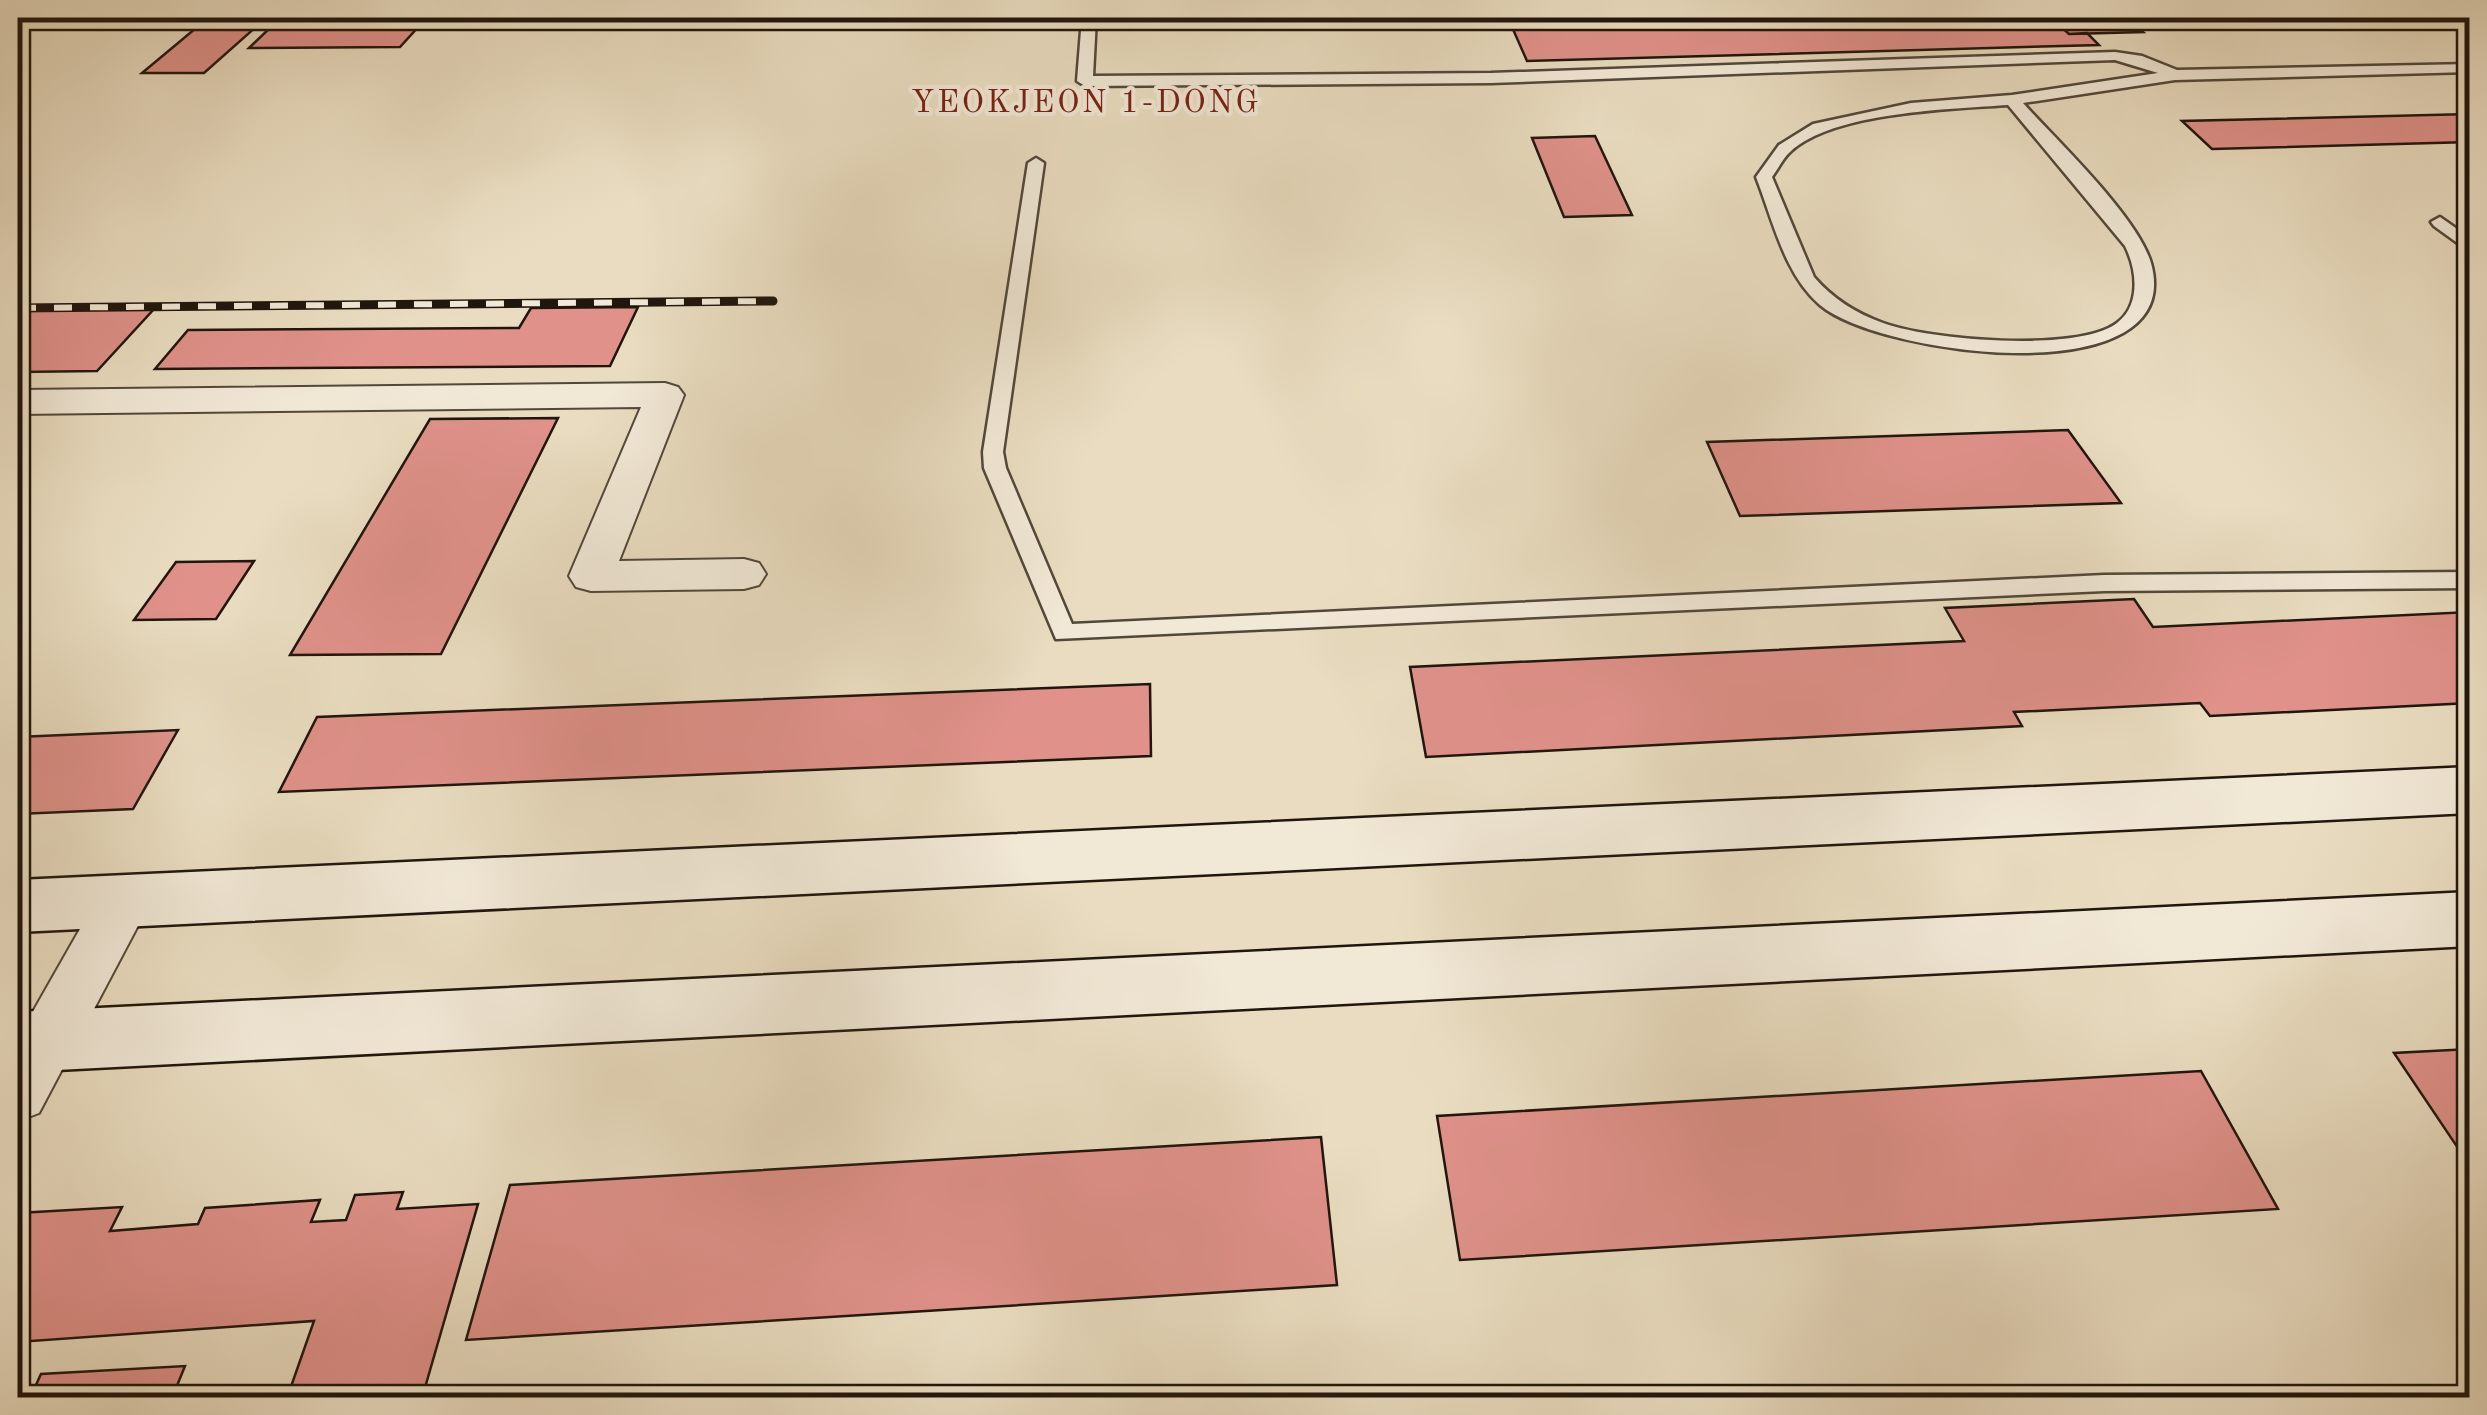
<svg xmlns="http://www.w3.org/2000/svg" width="2487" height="1415" viewBox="0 0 2487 1415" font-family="'Old Standard TT',serif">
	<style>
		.building { fill: #df918a; stroke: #20160d; stroke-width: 2.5 }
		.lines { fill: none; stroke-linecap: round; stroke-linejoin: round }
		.service-casing { stroke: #52483a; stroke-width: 5 }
		.minor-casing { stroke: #52483a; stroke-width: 4 }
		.secondary-casing { stroke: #20160d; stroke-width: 5 }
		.service { fill: #f1e8d6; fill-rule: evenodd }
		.minor { fill: #f1e8d6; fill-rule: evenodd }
		.secondary { fill: #f1e8d6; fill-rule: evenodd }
		.rail-casing { stroke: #20160d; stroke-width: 9 }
		.rail { stroke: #f1e8d6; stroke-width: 6; stroke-dasharray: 18; stroke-linecap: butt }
		.labels { text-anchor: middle; stroke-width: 8; stroke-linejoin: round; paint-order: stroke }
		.far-neighbourhood-label { font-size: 32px; letter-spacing: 2.5px; fill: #7a1f14; stroke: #f1e8d6 }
	</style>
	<rect width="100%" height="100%" fill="#e9dcc0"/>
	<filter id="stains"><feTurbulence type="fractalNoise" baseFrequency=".002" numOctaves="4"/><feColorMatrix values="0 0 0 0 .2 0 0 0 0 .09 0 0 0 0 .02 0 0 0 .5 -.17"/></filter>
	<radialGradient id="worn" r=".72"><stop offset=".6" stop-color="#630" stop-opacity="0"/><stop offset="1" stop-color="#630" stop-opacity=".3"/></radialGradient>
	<path class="building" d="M208,18H266L204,73H142Z
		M1862,18H2051L2069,34L2087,33L2099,45L1527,61L1512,27Z
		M2051,18H2126L2143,32L2069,34Z
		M273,25H420L400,47L249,48Z
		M2470,114V142L2212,149L2182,121Z
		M1595,136L1632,215L1564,217L1532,138Z
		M638,307L610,366L155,369L188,330L519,328L531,308Z
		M18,309H154L97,371L18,372Z
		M558,418L441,654L290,655L430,419Z
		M2068,430L2121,503L1740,516L1707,442Z
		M254,561L216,619L134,620L176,562Z
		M2134,599L2153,627L2470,612V703L2210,716L2200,703L2014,712L2022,726L1426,757L1410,667L1964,641L1945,608Z
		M1150,684L1151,756L279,792L317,717Z
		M178,730L133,809L18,814V737Z
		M2470,1049V1166L2394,1053Z
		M2201,1071L2278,1209L1460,1260L1437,1116Z
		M1321,1137L1337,1285L466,1340L510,1185Z
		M403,1192L397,1209L478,1204L422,1398H287L314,1321L18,1342V1213L122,1207L110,1231L198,1224L205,1208L320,1200L311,1222L346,1220L355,1195Z
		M185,1366L172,1398H30L41,1374Z"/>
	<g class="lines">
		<g class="service-casing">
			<path id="service" d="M1082,18H1096L1093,76L1491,73L2115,52L2142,56L2177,70L2470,64V72L2175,80L2023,103C2057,141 2137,216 2151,263C2188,396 1880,356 1820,305C1784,274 1773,220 1756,177L1779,145L1813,124L1911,103L2012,95L2158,73L2115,60L1491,83L1085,86L1077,81ZM2008,105L2125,246C2137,270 2141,305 2117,323C2077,353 1929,340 1883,323C1855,313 1833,299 1814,277L1772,177C1778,169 1783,158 1790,152C1832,112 1952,109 2008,105Z
				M1036,158L1044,163L1003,452L1006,468L1072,624L2104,575L2470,572V588L2104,591L1056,639L984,468L983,452L1028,163Z
				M2440,217L2470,238V252L2434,226L2431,222Z"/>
		</g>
		<g class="minor-casing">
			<path id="minor" d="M665,383L678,387L684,395L619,561L744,559L759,563L766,574L759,585L744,589L591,591L576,587L569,576L641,407L18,414V390Z
				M124,878L143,885L151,901L39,1113L18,1121V1038L105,885Z"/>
		</g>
		<g class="secondary-casing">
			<path id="secondary" d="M2470,767V813L18,932V880Z
				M2470,892V946L18,1072V1012Z"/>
		</g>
		<use href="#service" class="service"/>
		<use href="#minor" class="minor"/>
		<use href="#secondary" class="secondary"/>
		<g class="rail-casing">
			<path id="rail" d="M18,308L773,301"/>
		</g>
		<use href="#rail" class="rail"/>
	</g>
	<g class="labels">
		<g class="far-neighbourhood-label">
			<text x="1086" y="112">YEOKJEON 1-DONG</text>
		</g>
	</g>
	<rect width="2487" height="1415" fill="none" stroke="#e9dcc0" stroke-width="60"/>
	<rect x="20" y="20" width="2447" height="1375" fill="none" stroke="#20160d" stroke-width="5"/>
	<rect x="30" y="30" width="2427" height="1355" fill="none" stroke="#20160d" stroke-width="2.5"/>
	<rect width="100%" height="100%" filter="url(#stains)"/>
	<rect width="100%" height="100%" fill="url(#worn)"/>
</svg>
